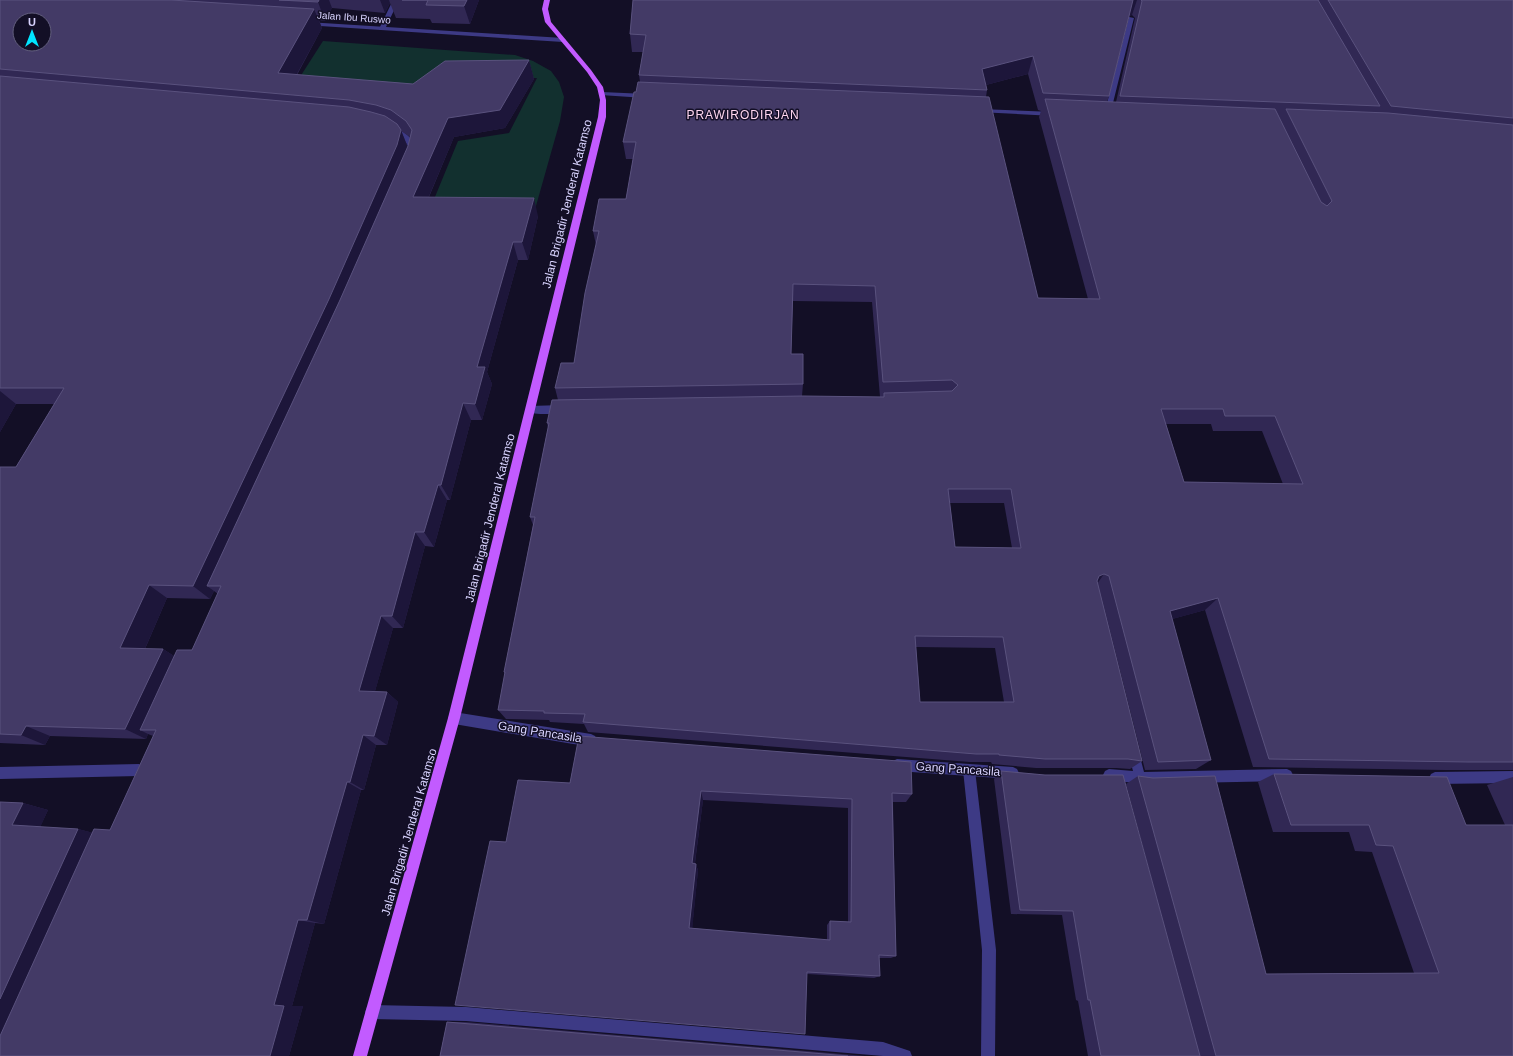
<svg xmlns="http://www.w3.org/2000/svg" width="1513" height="1056" viewBox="0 0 1513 1056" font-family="Helvetica,sans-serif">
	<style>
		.green { fill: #12302f }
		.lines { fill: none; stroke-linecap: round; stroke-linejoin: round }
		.service { fill: #3d3a85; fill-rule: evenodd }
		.minor { fill: #3d3a85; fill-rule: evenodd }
		.tertiary { fill: #3d3a85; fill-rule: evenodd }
		.primary { fill: #c25bff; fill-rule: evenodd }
		.wall { fill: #312854; fill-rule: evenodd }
		.shaded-wall { fill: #1d163a }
		.building { fill: #433a66; stroke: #5a527e; fill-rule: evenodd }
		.labels { text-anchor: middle; stroke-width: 3; stroke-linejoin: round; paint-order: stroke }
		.far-street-label { font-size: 10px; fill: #d9d4ff; stroke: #130f26 }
		.far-quarter-label { font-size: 12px; letter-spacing: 1px; fill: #ffd6f0; stroke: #130f26 }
		.street-label { font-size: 12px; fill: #d9d4ff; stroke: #130f26 }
	</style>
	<rect width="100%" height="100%" fill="#130f26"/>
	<path class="green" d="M323,41L515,55L533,61L551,71L559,82L564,97L560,121L534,213L430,209L458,141L509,133L537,78L449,77L417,100L291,91Z"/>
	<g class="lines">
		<path class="service" d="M969,764L973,766L975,770L996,950L995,1056H981L982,950L963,770L965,766Z
			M372,1005L466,1007L883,1042L910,1051L912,1056H883L466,1021L372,1019L367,1017L365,1012L367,1007Z"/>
		<path class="minor" d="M393,0H399L385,29L380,30L379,29Z
			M1129,17L1134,18L1110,115L1107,117L1104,115Z
			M602,92L646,94L649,96L646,98L600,95L599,94Z
			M980,109L1054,112L1057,114L1054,116L978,112L977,111Z
			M388,127C401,126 412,138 418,148L417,153H411C407,141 400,135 388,131Z
			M562,405L567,409C563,415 529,416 525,410L530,406Z
			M454,712L591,734L595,736L597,740L595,744L591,746L573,744L454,724L450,722L448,718L450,714Z
			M1134,747L1138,749L1144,772L1287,769L1291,771L1293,775L1291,779L1287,781L1140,784L1105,779L1103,775L1105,771L1109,769L1133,771L1128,753L1130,749Z
			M897,759L1013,767L1017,769L1019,773L1017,777L1013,779L897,771L893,769L891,765L893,761Z
			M139,764L143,766L145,770L143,774L139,776L0,779V767Z
			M1513,771V783L1435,784L1431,782L1429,778L1431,774L1435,772Z"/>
		<path class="tertiary" d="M307,22L563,38L566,40L563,42L305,25L304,24Z"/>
		<path class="primary" d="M544,0H550L548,9L551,22L591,70L603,87L606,100V117L460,718L367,1056H353L448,718L598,117L600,100L597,87L587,72L545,22L542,9Z"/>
	</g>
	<path class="wall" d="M0,0H479L470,24L432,23L430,19L396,18L390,3L385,13L332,8L325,21L319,20L322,28L297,75L413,84L529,60L534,79L505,128L454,137L429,197L538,216L528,260H518L487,372L492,384L482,420H471L450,500H447L434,547L425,546L403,628H393L375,691L387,692L398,702L387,745H376L364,790H361L324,924L315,923L292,1006H303L289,1056H0L23,803L48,810L40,827L78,829L93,833L110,830L153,736L148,734L146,739L50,736L45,745L0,743V467H16L54,404H16L0,432ZM401,131L410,137L408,147ZM214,591L218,594L192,650L174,656L163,649H145L167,598L210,599Z
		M633,0H1513V770H1445L1253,767L1205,610L1172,619L1211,760L1196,769L1145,770L1100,591L1142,761L1130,769L1116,768H1036L992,764L991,762H970L588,732L584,724L550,722L549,720L506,719L498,710L505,674L504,672L533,525L530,517L548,428L547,423L558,400L555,388L574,363L596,245L593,231L626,199L633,159H626L623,142L636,92L640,82L639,75L643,52H632L630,34ZM1132,15L1135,18L1116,102H1107L1109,96L1129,16ZM1028,74L1038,110L1041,111L1039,117L1088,299L1038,298L986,97L987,90L986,85ZM793,301L872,302L880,397L802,396L803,384L791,354ZM1166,424H1211L1213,431H1262L1283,484L1184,482ZM950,503H1004L1012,548L955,547ZM916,647L995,648L1004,702H920Z
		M579,736L912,794L906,802H893L896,956L891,958H879L880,976L874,978L807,974L805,1034L506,842L570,783ZM703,800L848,808V922L830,921L827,925V940L692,928L698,870L695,863Z
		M1001,771L1183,996L1126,784L1138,776L1266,974L1414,973L1372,852L1355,851L1349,832H1273L1258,782L1274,774L1466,825H1505L1487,785L1513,777V1056H1088L1078,1001L1076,1000L1062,915L1011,914L994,779Z
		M447,1022H465L865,1056H440Z"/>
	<path class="shaded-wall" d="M319,0H329L332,8L325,21L318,2Z
		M380,0H389L390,3L385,13Z
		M467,0H479L470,24L464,6Z
		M1133,0H1137L1132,15L1127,18Z
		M314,9L322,28L287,92L278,73Z
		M1033,56L1028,74L978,87L982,69Z
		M529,60L534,79L505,128L454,137L421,215L413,197L448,118Z
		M401,130L408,148L405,164L207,586L214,591L210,599L193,586Z
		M534,198L538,216L528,260L522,242Z
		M513,242L518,260L487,372L492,384L482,420L475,404L477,367Z
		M0,391L16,404L0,432Z
		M463,403L471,420L450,500L441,485Z
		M438,485L447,500L434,547L424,532Z
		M415,532L425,546L403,628L392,616Z
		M1104,574L1095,587L1099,576Z
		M149,585L167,598L140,660L120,648Z
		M1218,598L1205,610L1158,623L1170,611Z
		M381,616L393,628L372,702L359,691Z
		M163,649L182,661L140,730L148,734L146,739L125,729Z
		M387,692L398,702L387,745L374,736Z
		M26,726L50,736L45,745L21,735Z
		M363,735L376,745L364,790L350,782Z
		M347,782L361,790L324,924L307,920Z
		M701,791L703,800L694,869L692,863Z
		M23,803L48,810L38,832L12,825Z
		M78,829L102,835L0,1056V999Z
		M696,864L698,870L692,932L689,928Z
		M298,920L315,923L292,1006H303L289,1056H270L274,1005Z"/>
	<path class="building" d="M0,0H171L314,9L278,73L413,84L445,61L529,60L500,110L448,118L413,197L534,198L522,242H513L477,367H485L475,404L463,403L441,485H438L424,532H415L392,616H381L359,691L387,692L374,736L363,735L350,782H347L307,920H298L274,1005L284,1006L270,1056H0V1036L94,829L110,830L156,730H140L177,650H192L221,586H207L340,300L408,146L412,130L406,121L391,110L376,105L349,100L0,69ZM20,20H44V44H20Z
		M279,0H319L318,2Z
		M402,0H467L464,6L426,5L428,0Z
		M633,0H1133L1109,96L1043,93L1033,56L982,69L987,90L639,75L646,35L630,34Z
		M1141,0H1318L1380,106L1120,96L1142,1Z
		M1328,0H1513V118L1391,106Z
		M0,76L349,107L371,112L385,116L397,124L401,130L397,145L329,299L193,586L149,585L120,648L163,649L125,729L26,726L21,735L0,734V467H16L64,388H0Z
		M638,82L989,97L1038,298L1100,299L1045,99L1275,109L1321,202L1327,206L1332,201L1286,109L1388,113L1513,125V762H1468L1269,759L1218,598L1170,611L1211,760L1158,762L1110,580L1109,576L1104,574L1099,576L1097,581L1142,761L1128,759H1045L999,755V754H976L583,722L585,714L544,713V711L498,710L505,672H504L535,517H530L549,423H547L552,400L803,396L884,397V393L952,391L958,385L952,380L883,382L875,286L793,284L791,354H803V384L555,388L561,363H574L585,293L599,231H593L599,199H626L636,142H623L634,92H636ZM1161,409H1223L1225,416H1275L1303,484L1184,482ZM948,489H1011L1021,548L955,547ZM915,636L1003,637L1014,702H920Z
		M579,736L911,762L912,794L892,793L896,956L879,955L880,976L807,972L805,1034L455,1005L490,841L506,842L518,780L570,783ZM701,791L852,799L851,922L830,921V940L689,928L696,864L692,863Z
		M1001,771L1045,775H1123L1200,1056H1101L1090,1000H1088L1073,911L1020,910Z
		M1274,774L1447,777L1466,825H1513V1056H1216L1138,776L1153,778L1215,776L1266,974L1439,973L1393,846L1376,845L1369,825H1291Z
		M0,802L23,803L12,825L78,829L0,999Z
		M447,1022L848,1056H440Z"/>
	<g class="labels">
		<g class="far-street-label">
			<text transform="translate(354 17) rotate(4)" y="4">Jalan Ibu Ruswo</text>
		</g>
		<g class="far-quarter-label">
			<text x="743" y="119">PRAWIRODIRJAN</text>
		</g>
		<g class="street-label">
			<text transform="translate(567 204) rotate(-76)" y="4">Jalan Brigadir Jenderal Katamso</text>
			<text transform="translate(490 518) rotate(-76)" y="4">Jalan Brigadir Jenderal Katamso</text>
			<text transform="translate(540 732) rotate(9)" y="4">Gang Pancasila</text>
			<text transform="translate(958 769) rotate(4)" y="4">Gang Pancasila</text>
			<text transform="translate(409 832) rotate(-74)" y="4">Jalan Brigadir Jenderal Katamso</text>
		</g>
	</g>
	<g transform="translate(32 32)"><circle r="19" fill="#130f26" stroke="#625e7d"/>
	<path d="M0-3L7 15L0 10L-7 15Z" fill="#00e5ff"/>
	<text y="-6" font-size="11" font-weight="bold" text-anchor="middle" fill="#d9d4ff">U</text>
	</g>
</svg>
